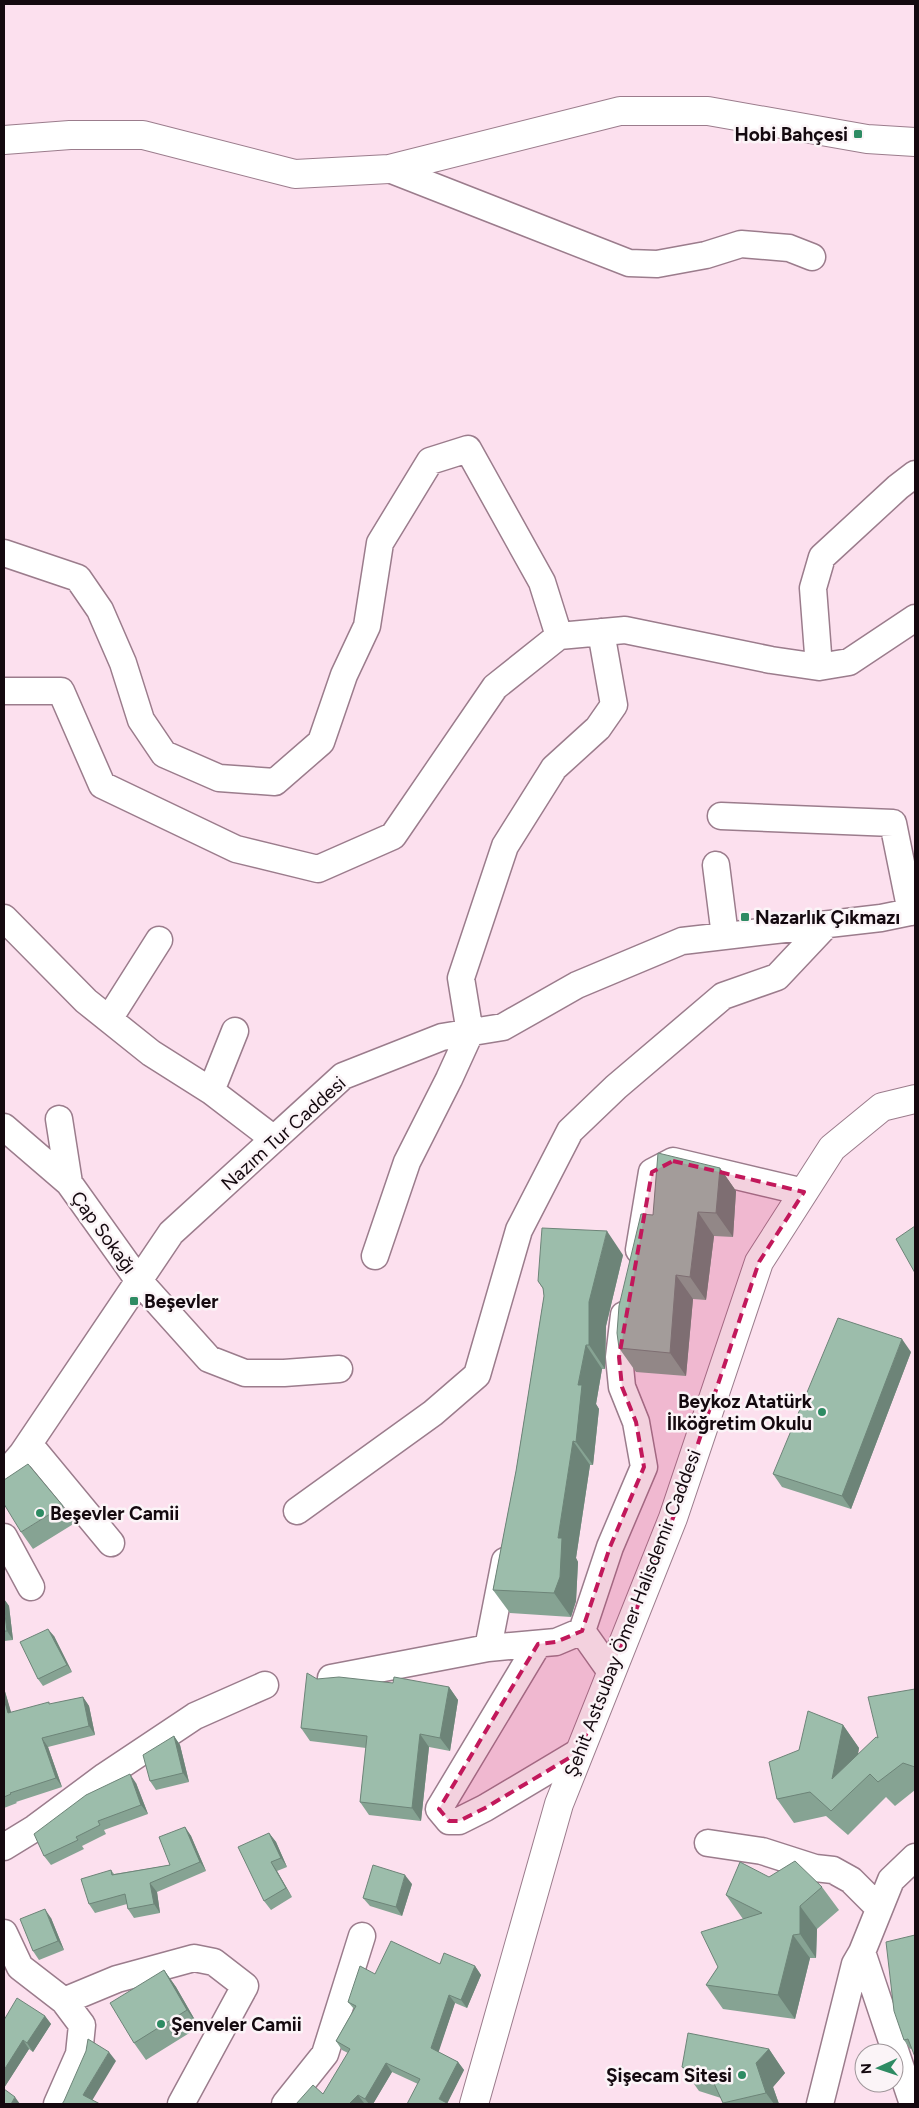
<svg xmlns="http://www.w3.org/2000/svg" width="919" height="2108" viewBox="0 0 919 2108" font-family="Figtree,sans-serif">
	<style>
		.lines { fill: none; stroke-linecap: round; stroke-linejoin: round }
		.minor-casing { stroke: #9b7c8c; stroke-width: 29 }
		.tertiary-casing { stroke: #9b7c8c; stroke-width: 30 }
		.minor { stroke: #fff; stroke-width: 26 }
		.tertiary { stroke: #fff; stroke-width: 28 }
		.wall { fill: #86a393 }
		.shaded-wall { fill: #6d8478 }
		.building { fill: #9cbdab; stroke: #6d8478 }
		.marked { fill: #c2185b; fill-opacity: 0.2; stroke: #c2185b; stroke-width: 4; stroke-dasharray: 10 6; stroke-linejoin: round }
		.poi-dot { fill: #2e8b63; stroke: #fbf4f7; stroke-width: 2 }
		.labels { text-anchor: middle; stroke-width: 5; stroke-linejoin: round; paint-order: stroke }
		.poi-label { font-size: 19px; font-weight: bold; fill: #14090f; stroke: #fbf4f7; text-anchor: start }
		.street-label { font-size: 19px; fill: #14090f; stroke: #fbf4f7 }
	</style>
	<rect width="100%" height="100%" fill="#fce0ee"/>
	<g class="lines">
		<g class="minor-casing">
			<path id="minor" d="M389,169L629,263L657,264L706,255L741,244L789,248L812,257
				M4,553L78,578L100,610L123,663L141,720L164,754L219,778L275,782L321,742L344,675L367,626L380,543L430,461L468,449L542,582L559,636
				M819,667L813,588L822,557L898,487L915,474
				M4,691H61L102,785L236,849L318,869L393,836L495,687L559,636L625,630L771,660L819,667L849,662L915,618
				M721,816L893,823L911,912
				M716,865L725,936
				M4,918L86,1001L151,1053L211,1091L274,1139
				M109,1019L159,940
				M211,1091L235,1031
				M59,1119L69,1183
				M4,1127L69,1183L139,1281L209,1359L245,1373H284L339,1369
				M639,1250L652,1172L673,1161L804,1192
				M375,1256L407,1162L449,1079L470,1033L461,978L505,846L554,768L598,728L614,705L601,632
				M29,1444L111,1543
				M4,1475L22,1454L171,1233L343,1076L442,1037L503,1027L577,985L682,941L881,918L915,911
				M297,1511L433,1413L477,1375L519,1230L570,1131L616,1087L723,996L777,977L826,925
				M4,1537L31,1587
				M582,1631L610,1547L644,1467L636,1422L622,1387L619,1357L624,1315
				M538,1644L439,1809L449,1821H459L485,1808L579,1752
				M488,1648L505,1561
				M331,1678L488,1648L556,1642L582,1631L611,1672
				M708,1843L762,1851L815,1868L833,1870L851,1880L879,1908
				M4,1847L35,1828L105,1776L195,1716L265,1685
				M4,1933L20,1967L64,2001L82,2025L79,2054L57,2104
				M862,1952L913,2104
				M64,2001L117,1979L194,1958L214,1962L245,1986L181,2104
				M285,2104L325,2054L362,1936
				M820,2104L855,1964L862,1952L891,1880L915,1857"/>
		</g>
		<g class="tertiary-casing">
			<path id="tertiary" d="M4,140L70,135H143L295,174L389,169L620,111H708L867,139L915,142
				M474,2104L559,1804L673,1518L759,1262L832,1148L882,1107L915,1099"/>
		</g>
		<use href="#minor" class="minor"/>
		<use href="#tertiary" class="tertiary"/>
	</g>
	<path class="wall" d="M720,1168L736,1191L733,1237L714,1236L706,1300L693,1299L686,1376L636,1372L619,1348L653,1215Z
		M623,1255L606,1326L605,1369H602L596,1404L599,1409L593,1465H590L576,1558L578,1562L576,1601L571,1617L510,1613L493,1590L516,1471L544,1296L543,1289L538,1281Z
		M911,1352L851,1509L782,1487L773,1474Z
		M63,1506L75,1523L33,1549L21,1532Z
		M4,1599L9,1606L13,1640L4,1641Z
		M54,1636L72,1672L43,1686L38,1679Z
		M317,1679L449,1687L458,1700L450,1751L429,1747L421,1821L369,1815L360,1802L366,1748L310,1741L301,1728Z
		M4,1688L11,1713L83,1697L89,1706L95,1735L48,1747L62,1787L16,1802L17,1803L4,1808Z
		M915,1689V1790L895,1806L886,1797L848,1835L826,1816L794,1823L777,1799L799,1750L843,1725L859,1748L858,1754L878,1738Z
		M174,1736L180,1745L189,1782L156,1790L150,1781Z
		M136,1783L148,1814L104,1830L106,1834L82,1846L84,1849L51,1865L44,1856Z
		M185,1827L191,1836L206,1871L157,1892L160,1913L134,1918L128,1909L127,1904L95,1913L89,1904L111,1870L114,1874L170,1865Z
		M269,1833L276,1842L287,1867L277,1871L292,1897L271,1910L264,1901Z
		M769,1877L822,1887L839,1910L817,1929L816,1958H810L795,2019L723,2009L706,1985L718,1967L743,1919L726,1895Z
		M412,1884L402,1916L370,1906L363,1898Z
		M51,1918L64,1950L39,1960L33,1951Z
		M915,1935L912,2048L910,2049L904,2040Z
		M440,1964L475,1966L481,1975L467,2008L455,2003L438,2052L458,2062L464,2070L447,2103L418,2084L392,2072L373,2104H365L323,2094L348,2053L342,2050L336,2041L354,2009L348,2002Z
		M164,1970L176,1987L199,2027L146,2060L134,2043Z
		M45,2016L51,2024L33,2052L29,2049L4,2088V2020Z
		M769,2049L785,2073L773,2087L779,2104H724L721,2098L699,2091L682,2067Z"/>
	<path class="shaded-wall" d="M720,1168L736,1191L733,1237L716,1213Z
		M698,1212L714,1236L706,1300L690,1277Z
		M607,1231L623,1255L606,1326L605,1369L589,1345V1302Z
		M676,1275L693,1299L686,1376L670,1353Z
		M902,1339L911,1352L851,1509L842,1496Z
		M586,1345L602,1369L596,1404L599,1409L593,1465L576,1442L578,1385Z
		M573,1441L590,1465L576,1558L578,1562L576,1601L571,1617L554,1593L558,1538Z
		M4,1599L9,1606L13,1640L7,1631L4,1606Z
		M48,1629L54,1636L72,1672L67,1665Z
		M449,1687L458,1700L450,1751L440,1738Z
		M4,1688L14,1722L8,1713L4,1699Z
		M83,1697L89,1706L95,1735L89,1726Z
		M843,1725L859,1748L851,1792L832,1779Z
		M420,1734L429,1747L421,1821L412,1808Z
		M174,1736L180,1745L189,1782L183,1773Z
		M42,1738L48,1747L62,1787L56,1778Z
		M130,1774L136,1783L148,1814L141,1805Z
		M185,1827L191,1836L206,1871L200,1862Z
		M269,1833L276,1842L287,1867L281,1858Z
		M271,1862L277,1871L292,1897L286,1888Z
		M405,1875L412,1884L402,1916L396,1907Z
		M150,1883L157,1892L160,1913L154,1904Z
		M800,1906L817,1929L816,1958L800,1934Z
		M45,1909L51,1918L64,1950L58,1941Z
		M793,1935L810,1958L795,2019L778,1995Z
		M475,1966L481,1975L467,2008L461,2000Z
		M164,1970L176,1987L199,2027L187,2010Z
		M449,1995L455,2003L437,2057L431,2048Z
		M45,2016L51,2024L33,2052L27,2043Z
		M23,2040L29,2049L4,2088V2070Z
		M769,2049L785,2073L773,2087L779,2104H774L766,2093L756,2063Z
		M109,2052L116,2061L90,2104L83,2095Z
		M458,2062L464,2070L447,2104L439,2099Z
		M386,2063L392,2072L373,2104H369L365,2099Z
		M358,2095L364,2103L363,2104H349Z
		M15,2097L20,2104H11Z"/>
	<path class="building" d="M658,1153L720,1168L716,1213L698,1212L690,1277L676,1275L670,1353L619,1348L617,1333L619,1306L641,1214L653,1215Z
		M915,1226V1273L896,1239Z
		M542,1228L607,1231L589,1302V1345H586L578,1385H582L576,1442L573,1441L558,1538H562L560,1577L554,1593L493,1590L516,1471L544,1296L543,1288L538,1281Z
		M838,1318L902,1339L842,1496L773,1474Z
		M28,1464L63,1506L21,1532L4,1504V1480Z
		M4,1606L7,1631H4Z
		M48,1629L67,1665L38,1679L20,1642Z
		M307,1673L317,1679L339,1677L393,1683L394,1677L449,1687L440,1738L420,1734L412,1808L360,1802L367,1736L301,1728Z
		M915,1689V1767L903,1763L878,1782L870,1774L831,1811L810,1792L777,1799L769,1762L799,1750L808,1711L843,1725L832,1779L876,1737L878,1738L868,1697Z
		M83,1697L89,1726L42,1738L56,1778L10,1793L11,1794L4,1797V1699L8,1713L49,1702V1704Z
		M174,1736L183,1773L150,1781L143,1755Z
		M130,1774L141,1805L98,1821L100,1825L76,1837L78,1840L44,1856L34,1834L86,1795Z
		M185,1827L200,1862L150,1883L154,1904L128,1909L125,1894L89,1904L81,1879L111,1870L112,1875L170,1865L159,1837Z
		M269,1833L281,1858L271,1862L286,1888L264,1901L238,1847Z
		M795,1861L822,1887L800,1906V1934L793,1935L778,1995L706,1985L718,1967L701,1932L762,1913L726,1895L740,1862L769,1877Z
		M373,1865L405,1875L396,1907L363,1898Z
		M45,1909L58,1941L33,1951L20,1919Z
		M915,1935V2057L908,2039L904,2040L894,2011L886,1942Z
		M391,1941L440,1964L444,1953L475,1966L461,2000L449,1995L431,2048L458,2062L439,2099L449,2104H407L420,2079L386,2063L365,2099L358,2095L349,2104H296L313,2085L323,2094L350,2049L336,2041L356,2006L348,2002L360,1966L375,1974Z
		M164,1970L187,2010L134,2043L110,2003Z
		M17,1998L45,2016L27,2043L23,2040L4,2070V2020Z
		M688,2033L769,2049L756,2063L766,2093L723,2103L711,2077L682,2067Z
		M88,2039L109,2052L83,2095L100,2104H62L64,2101L86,2051Z
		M4,2089L15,2097L11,2104H4Z"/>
	<path class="marked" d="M673,1161L804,1192L759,1262L673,1518L579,1752L485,1808L459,1821H449L439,1809L538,1644L556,1642L582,1631L610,1547L644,1467L636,1422L622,1387L619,1357L652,1172Z"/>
	<g class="poi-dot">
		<rect x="853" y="129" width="10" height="10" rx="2.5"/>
		<rect x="740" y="912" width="10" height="10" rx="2.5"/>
		<rect x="129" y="1296" width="10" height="10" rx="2.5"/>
		<circle cx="822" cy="1412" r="5"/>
		<circle cx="40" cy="1513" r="5"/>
		<circle cx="161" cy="2024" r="5"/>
		<circle cx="742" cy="2075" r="5"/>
	</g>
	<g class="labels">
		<g class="poi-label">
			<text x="848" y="141" text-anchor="end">Hobi Bahçesi</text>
			<text x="755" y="924">Nazarlık Çıkmazı</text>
			<text x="144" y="1308">Beşevler</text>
			<text x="812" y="1408" text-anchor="end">Beykoz Atatürk<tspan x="812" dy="22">İlköğretim Okulu</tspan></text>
			<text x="50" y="1520">Beşevler Camii</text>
			<text x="171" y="2031">Şenveler Camii</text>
			<text x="732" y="2082" text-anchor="end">Şişecam Sitesi</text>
		</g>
		<g class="street-label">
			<text transform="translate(283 1133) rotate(-42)" y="7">Nazım Tur Caddesi</text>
			<text transform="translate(104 1232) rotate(54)" y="7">Çap Sokağı</text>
			<text transform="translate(632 1613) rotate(-69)" y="7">Şehit Astsubay Ömer Halisdemir Caddesi</text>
		</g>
	</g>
	<rect width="919" height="2108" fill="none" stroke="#14090f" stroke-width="10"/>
	<g transform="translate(879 2068) rotate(267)"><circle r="24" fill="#fbf4f7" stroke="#9f969a"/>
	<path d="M0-4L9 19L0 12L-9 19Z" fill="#2e8b63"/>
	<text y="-8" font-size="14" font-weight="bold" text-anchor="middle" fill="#14090f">N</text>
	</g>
</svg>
